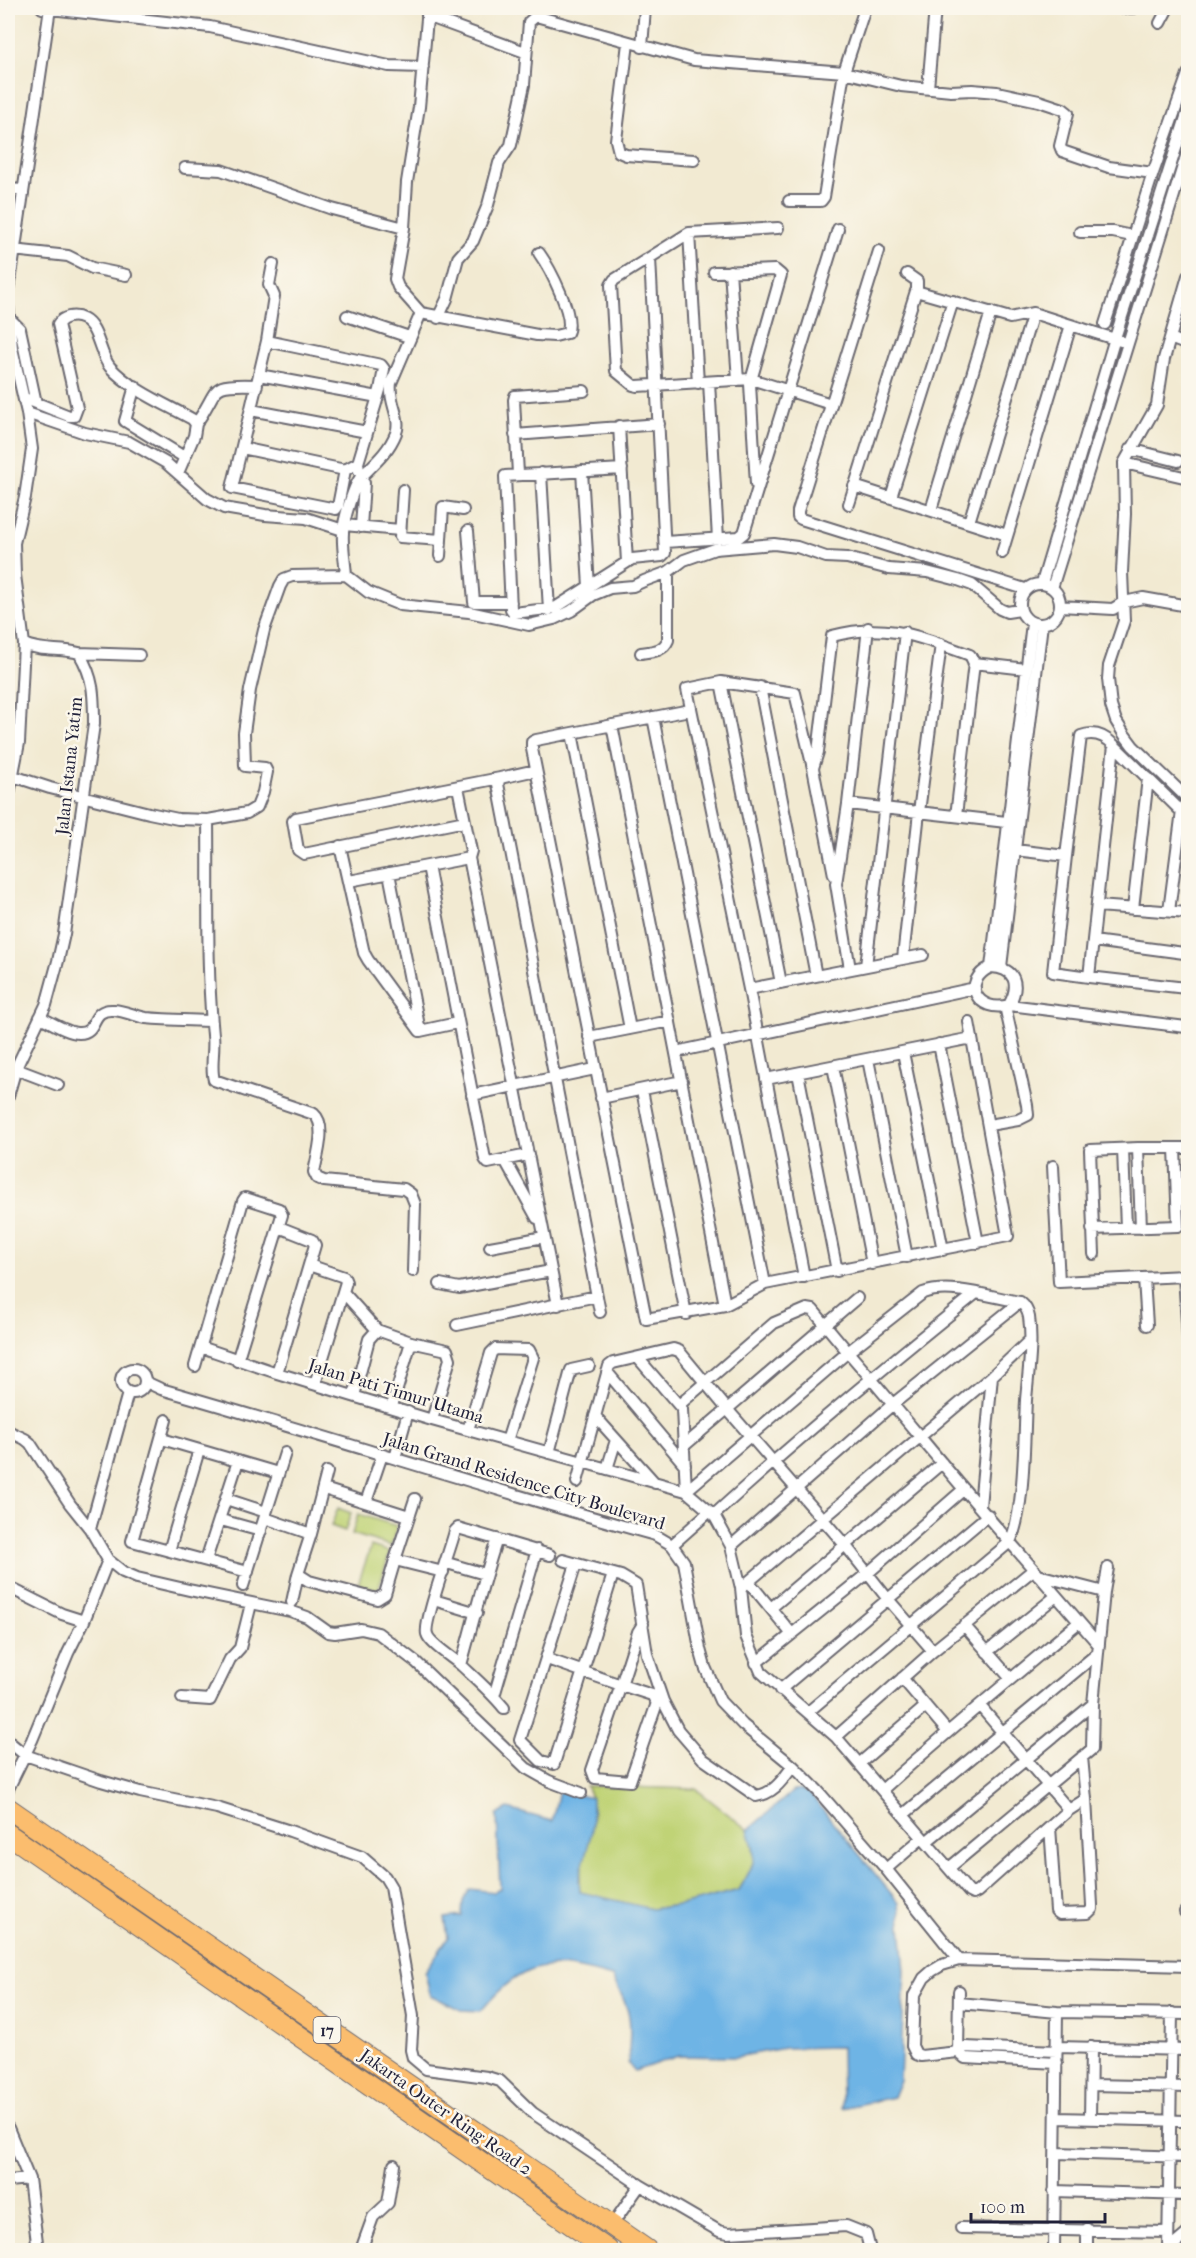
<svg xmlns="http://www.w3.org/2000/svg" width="1196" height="2258" viewBox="0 0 1196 2258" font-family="'IM FELL French Canon',serif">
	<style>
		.green { fill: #c0d376; stroke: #717a58; stroke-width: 1.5 }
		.water { fill: #6eb4e5; stroke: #486b90; stroke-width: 1.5 }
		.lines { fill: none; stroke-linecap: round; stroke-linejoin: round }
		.minor-casing { stroke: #6b6870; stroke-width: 14 }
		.motorway-casing { stroke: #6b6870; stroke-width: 22 }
		.minor { stroke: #fff; stroke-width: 10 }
		.motorway { stroke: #fbbd6e; stroke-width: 20 }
		.labels { text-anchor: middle; stroke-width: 5; stroke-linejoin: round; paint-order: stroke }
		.shield { fill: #fbf7ec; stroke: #636270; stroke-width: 1.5 }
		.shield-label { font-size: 16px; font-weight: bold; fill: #22223b }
		.street-label { font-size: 18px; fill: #22223b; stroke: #fbf7ec }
	</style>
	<rect width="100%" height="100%" fill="#fbf7ec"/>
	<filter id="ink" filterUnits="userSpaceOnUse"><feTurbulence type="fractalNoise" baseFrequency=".0167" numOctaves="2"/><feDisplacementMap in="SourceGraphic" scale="12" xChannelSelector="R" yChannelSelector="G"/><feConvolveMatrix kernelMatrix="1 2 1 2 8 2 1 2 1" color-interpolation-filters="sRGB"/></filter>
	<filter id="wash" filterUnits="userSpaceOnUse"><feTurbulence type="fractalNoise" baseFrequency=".008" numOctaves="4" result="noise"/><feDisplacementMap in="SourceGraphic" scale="24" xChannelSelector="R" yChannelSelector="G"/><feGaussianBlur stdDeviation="1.35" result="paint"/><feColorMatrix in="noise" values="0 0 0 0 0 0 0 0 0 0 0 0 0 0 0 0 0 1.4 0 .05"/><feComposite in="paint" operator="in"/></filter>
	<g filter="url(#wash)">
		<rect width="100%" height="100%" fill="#f2ead2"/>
		<path class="green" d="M338,1508L351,1513L345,1531L331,1526Z
			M358,1514L397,1526L391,1546L352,1534Z
			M371,1546L390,1552L378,1590L358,1584Z
			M586,1786L696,1789L748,1830L752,1842L755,1863L739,1890L685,1904L651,1909L580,1892C577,1856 605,1822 586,1786Z"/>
		<path class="water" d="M801,1790L809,1793L899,1903L905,1971L900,2080L893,2097L842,2108L841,2047L785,2048L736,2057L678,2056L635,2071L628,2064C631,2022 634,2015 612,1977C551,1959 524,1959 481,2011L461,2010L430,1995L425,1972L448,1938L445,1918L462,1916L463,1901L470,1889L494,1892L500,1889L497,1815L508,1809L552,1821L559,1791L592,1798V1831L579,1879L580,1892L652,1909L685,1904L739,1890C754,1864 759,1860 748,1830L793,1791Z"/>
	</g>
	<g filter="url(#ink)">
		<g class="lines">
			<g class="minor-casing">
				<path id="minor" d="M42,8L210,27L389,66L423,67
					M428,8L419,107L407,182L404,228L395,279L398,287L421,313L391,383C388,402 402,418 396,433C389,451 375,463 362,476C354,483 343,522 343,533C342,546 345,561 346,575L368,592L400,605L469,612L529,625L554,619L571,611L593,595L610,588L633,586L644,581L668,572L684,560L715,549L774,544L797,547L826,557L847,558L889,569L927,572L958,580L972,585L1000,609L1007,612L1020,610
					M1124,8H1133
					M427,16L525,52
					M1160,23L1168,8
					M628,43L616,140L619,152L626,155L694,160
					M642,47L645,8
					M928,88L935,8
					M185,168L221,170L332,209L404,228
					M8,189L22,190
					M789,201H821L824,197L844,72L865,8
					M778,228L689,233L614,280L611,285L616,371L633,385L637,386L751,379L831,404
					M1080,232H1113L1132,236
					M689,233L698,383
					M13,250L68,256L92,268L126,275
					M879,251L798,511V517L801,519L1025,589
					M730,271L738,380
					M714,272L775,270L781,275L750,384L756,484
					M907,274L917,281V291
					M1188,276L1164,359L1157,405L1124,463L1125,514L1122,572L1124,621L1109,666L1108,679L1111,706L1116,721L1124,734L1133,746L1188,799
					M8,296L50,8
					M8,305L12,348L27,413L32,449L25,497L14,543L15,575L24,644C41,652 61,648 79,653C94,678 94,695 94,724L64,934L58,961L46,1005L16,1068L8,1096
					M421,313L537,335L555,336L567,333C576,317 549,267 539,253
					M347,316L409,337
					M9,318L20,329L36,403
					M438,318L447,299L458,258L473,241L488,205L499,163L511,145L524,85L529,22L536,16L694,60L844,72L901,86L951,91L972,90L997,92L1039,101L1063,109L1068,113L1060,146L1062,151L1109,167L1153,173
					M1105,324L1153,173L1188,74
					M1170,338L1188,345
					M267,341L274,296L269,285L273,264
					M259,375L378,397
					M709,382L718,539
					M135,386L125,421L184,457
					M24,398L69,416H74L77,408L58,324C63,317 74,314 83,319C99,327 99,354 110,367C131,390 165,404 192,419L196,424L194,436L178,473
					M251,410L367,432
					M27,413L85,433L129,442L166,463L207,499L224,508L265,515L306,518L343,530
					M196,424C221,388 206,383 257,385
					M619,426L627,562
					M515,435L659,424
					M242,448L345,470
					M1130,449L1178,461
					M358,463L345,470L338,506L336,509L232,488L267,341L381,365L384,369L380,390L358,463L359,471L362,475
					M1124,463L1188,478
					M622,469L505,476L511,609L514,613L555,608L632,559L662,556L665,553L650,258
					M582,471L589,587
					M541,473L549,610
					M518,474L514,400L515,396L584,391
					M854,486L1007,535
					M403,490L400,537L441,540
					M891,497L953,301
					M849,504L916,291L1010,318L1033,313L1121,341
					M931,510L991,312
					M969,522L1033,313
					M344,525L400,530
					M361,527L364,483
					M468,531L474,602H511
					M665,542L739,537L744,533L838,229
					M1002,553L1071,325
					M440,556L443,507L463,510
					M1042,583L1115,338L1188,111
					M1020 604a20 20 0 1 1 40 0a20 20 0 1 1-40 0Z
					M1052,588L1188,150
					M1060,606L1113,609L1124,602L1143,598L1188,606
					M79,653L139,655
					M641,653C652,651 663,652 668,640V572
					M721,682L781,983
					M760,687L816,976
					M690,710L536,740L532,742V749L646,1319L725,1305L765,1284L1008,1236L969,1022
					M653,717L765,1284
					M612,725L725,1305
					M572,733L630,1029
					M1114,745L1188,818
					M813,768L834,875
					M536,770L500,778L498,784L600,1312
					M13,776L50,788L149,813L178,819L208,820L247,813L257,807L263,792L267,772L265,768L245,766L244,733L250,690L264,630L280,586L284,579L292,576L346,575
					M8,799L19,743L24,644
					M848,804L868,628
					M956,816L974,663
					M208,820C209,892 206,963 213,1035C215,1050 210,1066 214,1080L314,1114C327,1125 317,1156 314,1172L317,1178L324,1181L404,1189L411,1194L415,1204L413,1271
					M465,821L304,854L298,850L293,821L296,818L500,778
					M340,846L364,953L368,960L420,1031
					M1015,850L1066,856L1053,972L1089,977L1114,745C1105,736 1094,731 1081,736L1066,856
					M469,858L558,1305
					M428,866L485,1159L488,1163L528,1155
					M389,873L420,1031L457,1023
					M349,881L469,858L471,851L458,787
					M1098,906L1188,913
					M1133,909L1148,778
					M1169,911L1182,811
					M1093,941L1184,953
					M903,958L919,812L941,644
					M866,966L905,632
					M991,967L1032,623
					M991,967C1016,968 1020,985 1009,1005C977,1014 960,981 991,967Z
					M1001,967L1042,624
					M850,969L836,884L848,804L1015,823
					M1089,977L1186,988
					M749,989L923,955
					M1009,1005L1186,1027
					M40,1017C51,1022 67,1033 79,1033C99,1033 89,1008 114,1010C125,1011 135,1016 146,1018C168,1020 190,1020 211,1021
					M589,1037L670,1021
					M939,1044L978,1243
					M676,1052L975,988
					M903,1052L943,1250
					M868,1059L907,1257
					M8,1066L58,1085
					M833,1066L872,1264
					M798,1073L837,1271
					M766,1079L972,1038
					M642,1090L686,1314
					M472,1095L595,1069
					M601,1098L682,1081
					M989,1125L1018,1120L1028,1115L1027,1105L1005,1006
					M1123,1149L1126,1228
					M505,1160L537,1218
					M1053,1166L1059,1282L1184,1276L1188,1272
					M1141,1228L1138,1148H1188
					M1092,1229L1178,1226L1175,1148
					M490,1247L544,1237
					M1094,1254L1090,1150L1138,1148
					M309,1265L344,1277L346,1282L315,1384
					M1184,1276L1188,1338
					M804,1277L749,989L687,689L721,682L795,693L813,768L818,752L832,636C886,621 920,637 970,655L974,663L1026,669
					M1144,1279L1147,1325
					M440,1284L459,1288L551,1271
					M343,1292L377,1330
					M457,1325L597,1296
					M201,1347L277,1373L432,1420L686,1491L848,1352L813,1310L807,1309L774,1323L679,1405
					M638,1358L682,1409L686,1491L714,1515L731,1546L741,1588L746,1636L761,1672L836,1737L969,1892L973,1894L977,1892L1069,1810L1086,1799
					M195,1366L243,1201L245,1198L279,1209L282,1215L237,1361
					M121 1381a12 12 0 1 1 24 0a12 12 0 1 1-24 0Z
					M607,1372L685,1465
					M277,1373L315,1245L312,1240L279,1227
					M146,1382L161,1389C326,1436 489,1489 655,1535L672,1545L684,1562L700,1649L705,1667L720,1701L743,1725L793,1766L818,1791L886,1869L959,1960
					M354,1396L369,1339L377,1330L411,1342L447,1350L450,1359L432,1420
					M392,1406L411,1342
					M595,1416L655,1483
					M166,1420L132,1541L248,1572
					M468,1430L491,1353L495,1349L529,1350L533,1358L507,1441
					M8,1431L25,1439L30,1443L70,1504L90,1529L108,1560L123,1572L137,1578L189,1590L290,1611L307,1617L328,1632L335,1633L361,1629L378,1633L416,1662L526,1768L549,1781L581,1793
					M162,1439L278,1473
					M684,1446L857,1298
					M549,1453L571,1370L589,1366
					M395,1458L408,1412
					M607,1469L616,1440
					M577,1482L609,1366L613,1363L673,1349L679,1351L727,1409L846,1546L887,1598L933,1651
					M324,1489L409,1516
					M226,1499L266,1512
					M415,1499L395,1560L443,1572
					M366,1502L382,1455
					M980,1506L992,1376
					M714,1515C798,1438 886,1366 975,1294
					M265,1518L311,1534L327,1472
					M221,1520L261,1531
					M90,1529L128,1393
					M311,1534L298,1574L309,1581L377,1599L385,1594L395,1560
					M672,1545L709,1512
					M731,1546L893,1404L1020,1302
					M169,1551L199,1450
					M206,1560L238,1461
					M563,1560L621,1576L636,1585L647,1654L663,1701L678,1730L703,1759L756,1796C774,1794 783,1779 793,1766
					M447,1563L485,1574
					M576,1564L520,1740L541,1761L554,1764L613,1574
					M1038,1575L1104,1592
					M749,1582L791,1633
					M243,1586L285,1453
					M8,1587L62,1614L84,1621
					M741,1588L992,1376L1030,1340
					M434,1600L477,1613
					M292,1602L298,1574
					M771,1608L942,1463
					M964,1625L1011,1679
					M987,1652L1055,1597
					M547,1659L621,1685L638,1632L643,1624
					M756,1663L868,1573L964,1489
					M461,1665C473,1623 483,1580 497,1539
					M902,1678L947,1731
					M780,1690L988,1515
					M494,1696L537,1550
					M182,1698L210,1700L230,1659L240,1648L251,1604
					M657,1703L652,1695L621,1685L592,1770L595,1778L630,1781L657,1703L663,1701
					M980,1706L1069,1810
					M504,1708C491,1692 476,1679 461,1665C453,1658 429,1643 427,1634C423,1623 451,1548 455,1531L458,1528L550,1555
					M808,1712L1010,1542C1025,1509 1024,1438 1026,1400C1028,1374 1033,1344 1029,1317C1028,1311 1025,1306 1020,1302C991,1297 950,1283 923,1293L848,1352C905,1417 958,1485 1016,1549L1099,1645
					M836,1737L933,1651L1033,1570
					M8,1741L25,1755L101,1781L140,1792L217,1808L290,1831L362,1857L385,1877L391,1887L413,2016L411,2050L413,2058L426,2069L487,2077L500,2081L533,2113L640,2185L719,2231L728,2233L846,2226L866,2234L870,2250
					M859,1764L926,1706
					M8,1789L32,1740L68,1653L84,1621L108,1560
					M882,1790C946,1732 1012,1678 1078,1623
					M903,1815L1098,1653
					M1050,1827L1056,1911L1060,1914L1088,1913L1092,1909V1905L1086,1799L1082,1757
					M926,1842L1093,1704
					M949,1868L1092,1749L1093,1704L1104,1592L1108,1568
					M886,1869L922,1838
					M1185,1912L1188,1913
					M959,1991L958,2052L965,2058L1057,2063
					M959,2003L1057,2012L1188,2014
					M1057,2047L1188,2050
					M1057,2051L965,2047L958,2052L921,2056L916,2054L912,2046L914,1996L924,1978L932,1971L942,1965L959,1960L1188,1966
					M1091,2085L1188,2087
					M1056,2118L1188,2121
					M1090,2119L1091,2047
					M8,2128L29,2179L38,2250
					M1056,2153L1188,2157
					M8,2181L29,2179
					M1054,2191L1188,2195
					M619,2215L640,2185
					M961,2228L1168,2232
					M8,2250H38
					M361,2250L373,2217L388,2203L394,2165
					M1054,2250L1057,2012
					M1087,2250V2229
					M1168,2250L1172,2013
					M1168,2250L1188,2233"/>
			</g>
			<g class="motorway-casing">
				<path id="motorway" d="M8,1808L647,2250
					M8,1834L608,2250"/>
			</g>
			<use href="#minor" class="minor"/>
			<use href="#motorway" class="motorway"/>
		</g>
	</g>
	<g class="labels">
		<rect class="shield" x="313.5" y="2017" width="27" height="26" rx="4.5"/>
		<g class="shield-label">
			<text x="327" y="2036">17</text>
		</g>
		<g class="street-label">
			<text transform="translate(69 766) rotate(-84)" y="6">Jalan Istana Yatim</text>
			<text transform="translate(396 1391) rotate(17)" y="6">Jalan Pati Timur Utama</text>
			<text transform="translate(524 1481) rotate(17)" y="6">Jalan Grand Residence City Boulevard</text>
			<text transform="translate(446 2112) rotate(35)" y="6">Jakarta Outer Ring Road 2</text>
		</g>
	</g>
	<rect width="1196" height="2258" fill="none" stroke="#fbf7ec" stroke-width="30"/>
	<path d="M971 2213v9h134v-9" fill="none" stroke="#22223b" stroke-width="3"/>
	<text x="980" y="2213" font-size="18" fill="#22223b" stroke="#fbf7ec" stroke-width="4.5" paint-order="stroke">100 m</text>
</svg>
